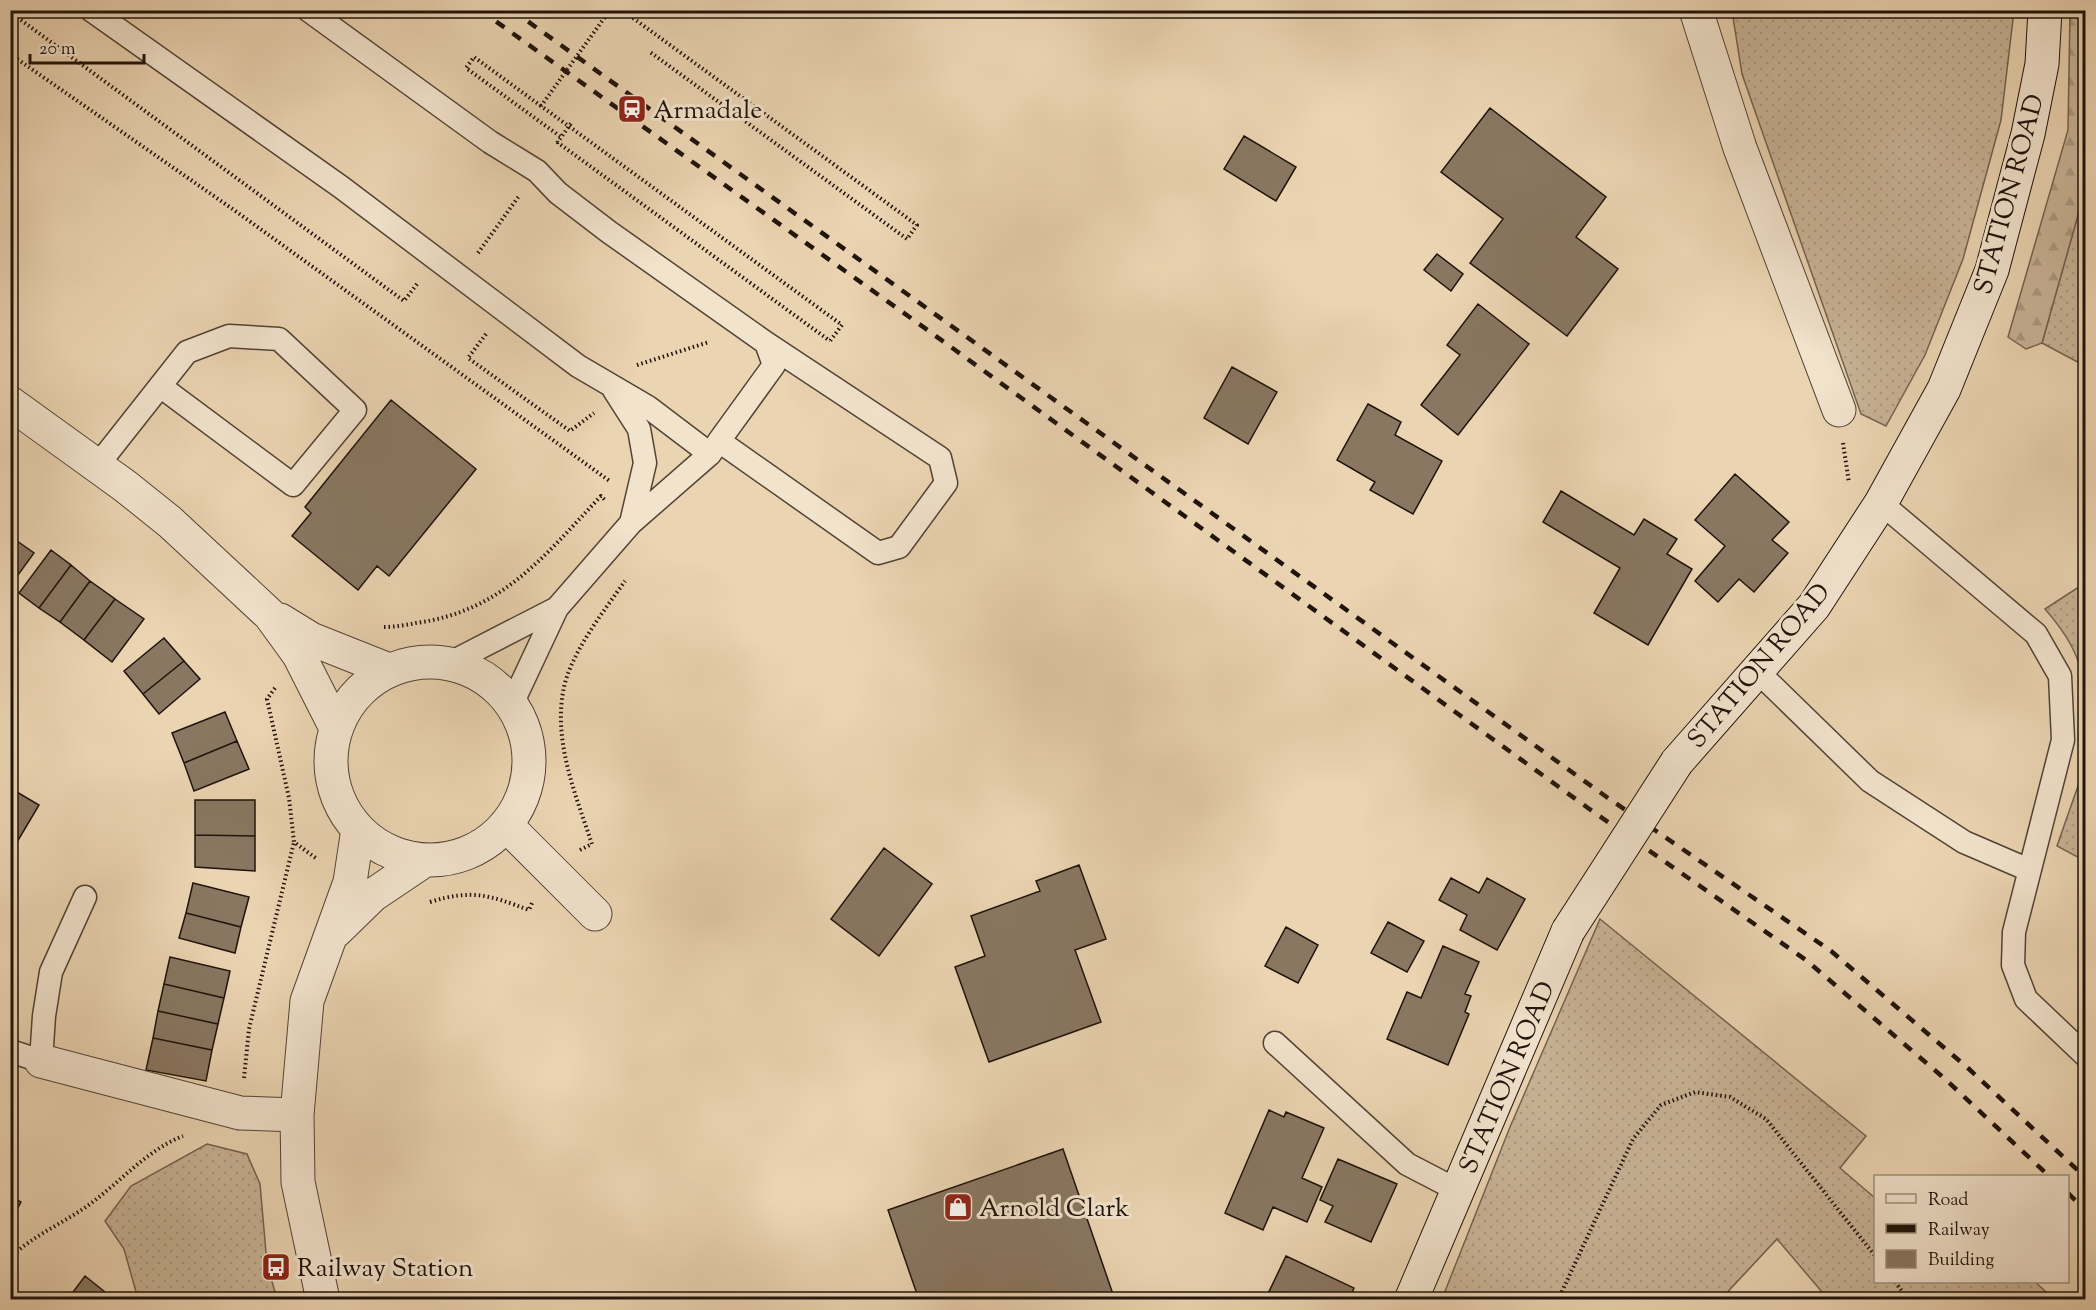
<svg xmlns="http://www.w3.org/2000/svg" width="2096" height="1310" viewBox="0 0 2096 1310" font-family="'Sorts Mill Goudy',serif">
	<style>
		.grass { fill: url(#grass-dots); stroke: #746350; stroke-width: 1.5 }
		.forest { fill: url(#forest-firs); stroke: #746350; stroke-width: 1.5 }
		.building { fill: #897762; stroke: #1f130b; stroke-width: 1.5 }
		.lines { fill: none; stroke-linecap: round; stroke-linejoin: round }
		.service-casing { stroke: #524335; stroke-width: 25 }
		.minor-casing { stroke: #524335; stroke-width: 35 }
		.secondary-casing { stroke: #1f130b; stroke-width: 35 }
		.path { stroke: #1f130b; stroke-width: 4; stroke-dasharray: 1.5 3; stroke-linecap: butt }
		.service { stroke: #f2e3cd; stroke-width: 22 }
		.minor { stroke: #f2e3cd; stroke-width: 33 }
		.secondary { stroke: #f2e3cd; stroke-width: 33 }
		.rail { stroke: #1f130b; stroke-width: 4.5; stroke-dasharray: 10 10; stroke-linecap: butt }
		.secondary-bridge-casing { stroke: #1f130b; stroke-width: 35; stroke-linecap: butt }
		.path-bridge { stroke: #1f130b; stroke-width: 4; stroke-dasharray: 1.5 3; stroke-linecap: butt }
		.secondary-bridge { stroke: #f2e3cd; stroke-width: 33 }
		.labels { text-anchor: middle; stroke-width: 6; stroke-linejoin: round; paint-order: stroke }
		.poi-label { font-size: 26px; fill: #1f130b; stroke: #f2e3cd; text-anchor: start }
		.street-label { font-size: 26px; fill: #1f130b; stroke: #f2e3cd }
	</style>
	<defs>
		<pattern id="grass-dots" width="8" height="8" patternUnits="userSpaceOnUse" patternTransform="scale(1.5)"><rect width="8" height="8" fill="#c8b396"/><path d="M2 2h.1M6 6h.1" fill="none" stroke="#ab9980" stroke-width="1.8" stroke-linecap="round"/></pattern>
		<pattern id="forest-firs" width="22" height="20" patternUnits="userSpaceOnUse" patternTransform="scale(1.5)"><rect width="22" height="20" fill="#c8b396"/><path d="M5 1l3.5 6h-7zM16 11l3.5 6h-7z" fill="#ab9980"/></pattern>
	</defs>
	<rect width="100%" height="100%" fill="#ebd4b2"/>
	<filter id="stains"><feTurbulence type="fractalNoise" baseFrequency=".00333" numOctaves="4"/><feColorMatrix values="0 0 0 0 .2 0 0 0 0 .09 0 0 0 0 .02 0 0 0 .5 -.17"/></filter>
	<radialGradient id="worn" r=".72"><stop offset=".6" stop-color="#630" stop-opacity="0"/><stop offset="1" stop-color="#630" stop-opacity=".3"/></radialGradient>
	<path class="grass" d="M1732,11H2014L2001,120L1963,259L1925,355L1886,426L1861,414L1742,74Z
		M2085,190V366L2042,343Z
		M2085,583V686C2079,654 2066,633 2045,609Z
		M2085,766V861L2057,846Z
		M1600,919L1866,1136L1840,1168L1875,1198L1876,1282H2035L2054,1299H1828L1777,1239L1721,1299H1442L1510,1127Z
		M207,1144L247,1154L260,1184L267,1264L277,1299H138L124,1249L105,1221L131,1186Z"/>
	<path class="forest" d="M2070,11H2085V190L2042,343L2026,349L2008,337L2068,130Z"/>
	<path class="building" d="M1490,108L1606,197L1576,237L1618,269L1567,336L1470,263L1503,219L1441,172Z
		M1244,136L1296,167L1276,201L1224,169Z
		M1437,254L1463,274L1451,291L1424,270Z
		M1478,304L1529,344L1458,435L1421,405L1460,355L1447,345Z
		M1232,367L1277,392L1248,444L1204,418Z
		M391,400L476,469L389,576L377,566L358,590L292,536L311,513L305,507Z
		M1368,404L1401,422L1395,435L1442,461L1413,514L1370,490L1375,482L1337,460Z
		M1735,474L1789,522L1772,540L1788,553L1754,592L1739,579L1718,602L1695,581L1725,546L1695,520Z
		M1561,491L1634,535L1644,519L1677,539L1667,554L1692,569L1648,645L1594,613L1620,568L1543,522Z
		M10,536L34,553L10,586Z
		M51,550L71,565L39,608L19,593Z
		M71,565L90,581L60,622L39,608Z
		M90,581L115,599L84,640L60,622Z
		M115,599L144,619L112,662L84,640Z
		M164,638L184,661L143,694L124,671Z
		M184,661L200,679L159,714L143,694Z
		M225,712L237,741L184,763L172,733Z
		M237,741L249,769L194,791L184,763Z
		M10,788L39,805L10,854Z
		M195,800H255V836L195,835Z
		M195,835L255,836V871L195,867Z
		M884,848L932,884L879,956L831,919Z
		M1079,865L1106,939L1075,950L1101,1022L989,1062L955,967L985,956L971,916L1040,891L1036,881Z
		M1451,878L1479,893L1487,878L1525,899L1497,950L1460,930L1467,915L1439,900Z
		M193,883L249,897L241,927L186,913Z
		M186,913L241,927L235,953L179,938Z
		M1388,922L1424,941L1407,972L1371,953Z
		M1286,927L1318,945L1298,983L1265,966Z
		M1443,946L1479,962L1465,994L1471,996L1465,1012L1469,1014L1448,1065L1387,1039L1407,992L1421,998Z
		M170,957L230,971L224,998L164,984Z
		M164,984L224,998L218,1024L158,1011Z
		M158,1011L218,1024L212,1050L153,1038Z
		M153,1038L212,1050L206,1081L146,1070Z
		M1269,1110L1284,1117L1286,1112L1324,1128L1302,1178L1322,1187L1307,1222L1273,1207L1263,1230L1225,1213Z
		M1063,1149L1115,1300H919L888,1210Z
		M1338,1159L1397,1184L1371,1242L1325,1222L1333,1206L1320,1200Z
		M10,1196L21,1202L10,1222Z
		M1286,1256L1354,1288L1349,1300H1265Z
		M85,1276L115,1300H67Z"/>
	<g class="lines">
		<g class="service-casing">
			<path id="service" d="M91,10L341,187L578,366L648,407L710,454
				M308,10L490,142L537,171L558,193L609,232L766,343L940,458L946,483L899,547L878,553L719,441L710,454L631,523L557,608L512,704
				M614,390L639,429L645,463L631,523
				M719,441L774,365L766,343
				M97,466L187,352L229,336L279,339L355,410L293,485L160,386
				M1881,503L2036,634L2060,676L2063,740L2014,932L2013,965L2026,999L2086,1056
				M450,663L557,608
				M1757,671L1870,781L1964,842L2029,870
				M1275,1043L1407,1164L1457,1190
				M10,1051L41,1061L44,1016L51,972L85,897"/>
		</g>
		<g class="minor-casing">
			<path id="minor" d="M1696,10L1740,148L1839,410
				M10,403L125,486L170,522L270,615L299,655L336,728
				M280,620L311,639L389,670
				M331 761a99 99 0 1 1 198 0a99 99 0 1 1-198 0Z
				M506,825L595,914
				M336,931L373,895L425,860
				M41,1061L240,1113L297,1115
				M323,1300L298,1182L297,1115L307,1001L350,882L358,829"/>
		</g>
		<g class="secondary-casing">
			<path id="secondary" d="M1677,762L1814,606L1881,503L1944,389L1992,270L2028,134L2042,64L2045,10
				M1411,1300L1568,931"/>
		</g>
		<path class="path" d="M622,10L917,225L907,239L650,52
			M10,12L404,301L417,284
			M10,54L234,210L611,482
			M541,106L474,57L466,68L561,137
			M557,142L830,341
			M557,143L572,122
			M478,253L519,196
			M486,334L468,358L570,431L594,413
			M637,365L709,342
			M1843,443L1849,483
			M384,627C395,627 406,625 416,623C503,611 544,556 601,496L605,500
			M275,688L267,699L289,798L294,842L317,859
			M580,850L592,844C576,796 554,744 563,692C569,655 604,611 625,581
			M430,902C472,889 489,895 529,910L533,901
			M244,1078L249,1029L294,842
			M10,1258C34,1234 67,1222 94,1201C123,1179 149,1149 183,1136
			M1895,1282L1909,1300
			M1558,1300L1633,1139L1661,1105L1695,1092L1730,1097L1766,1119L1876,1257"/>
		<use href="#service" class="service"/>
		<use href="#minor" class="minor"/>
		<use href="#secondary" class="secondary"/>
		<path class="rail" d="M480,10L915,321L1588,808L1806,960L1944,1078L2049,1176
			M512,10L1608,798L1831,951L1969,1069L2086,1178
			M2068,1193L2086,1211"/>
		<g class="secondary-bridge-casing">
			<path id="secondary-bridge" d="M1568,931L1677,762"/>
		</g>
		<path class="path-bridge" d="M610,10L541,106L842,325L830,341"/>
		<use href="#secondary-bridge" class="secondary-bridge"/>
	</g>
	<defs>
		<g id="station-square" transform="scale(1.5)"><rect x="-9" y="-9" width="18" height="18" rx="4" fill="#8f2418" stroke="#f2e3cd"/><path d="M-3-6H3Q5-6 5-4V2Q5 4 3 4L4.5 6H3L1.5 4h-3L-3 6H-4.5L-3 4Q-5 4-5 2V-4Q-5-6-3-6ZM-3.5-4v3h7v-3ZM-3.5 1v1.5H-2V1ZM2 1v1.5H3.5V1Z" fill="#fff"/></g>
		<g id="shop-square" transform="scale(1.5)"><rect x="-9" y="-9" width="18" height="18" rx="4" fill="#8f2418" stroke="#f2e3cd"/><path d="M-5-2.5h2.3a2.7 3.5 0 0 1 5.4 0H5L5.5 6h-11ZM-1.5-2.5h3a1.5 2.3 0 0 0-3 0Z" fill="#fff"/></g>
		<g id="bus-square" transform="scale(1.5)"><rect x="-9" y="-9" width="18" height="18" rx="4" fill="#8f2418" stroke="#f2e3cd"/><path d="M-5-6H5V4H4V6H2V4H-2V6H-4V4H-5ZM-3.5-4V0h7V-4ZM-3.5 1.2v1.5H-2V1.2ZM2 1.2v1.5H3.5V1.2Z" fill="#fff"/></g>
	</defs>
	<g fill-rule="evenodd">
		<use href="#station-square" x="632" y="109"/>
		<use href="#shop-square" x="958" y="1207"/>
		<use href="#bus-square" x="276" y="1267"/>
	</g>
	<g class="labels">
		<g class="poi-label">
			<text x="653" y="118">Armadale</text>
			<text x="979" y="1216">Arnold Clark</text>
			<text x="297" y="1276">Railway Station</text>
		</g>
		<g class="street-label">
			<text transform="translate(2008 194) rotate(-75)" y="9">STATION ROAD</text>
			<text transform="translate(1758 665) rotate(-50)" y="9">STATION ROAD</text>
			<text transform="translate(1506 1077) rotate(-67)" y="9">STATION ROAD</text>
		</g>
	</g>
	<rect width="2096" height="1310" fill="none" stroke="#ebd4b2" stroke-width="36"/>
	<rect x="12" y="12" width="2072" height="1286" fill="none" stroke="#1f130b" stroke-width="3"/>
	<rect x="18" y="18" width="2060" height="1274" fill="none" stroke="#1f130b" stroke-width="1.5"/>
	<rect x="1874" y="1175" width="195" height="108" fill="#f2e3cd" stroke="#9e907f" stroke-width="1.5"/>
	<rect x="1886" y="1194" width="30" height="9" fill="#f2e3cd" stroke="#9e907f" stroke-width="1.5"/>
	<text x="1928" y="1205" font-size="18" fill="#1f130b">Road</text>
	<rect x="1886" y="1224" width="30" height="9" fill="#1f130b" stroke="#9e907f" stroke-width="1.5"/>
	<text x="1928" y="1235" font-size="18" fill="#1f130b">Railway</text>
	<rect x="1886" y="1250" width="30" height="18" fill="#897762" stroke="#9e907f" stroke-width="1.5"/>
	<text x="1928" y="1265" font-size="18" fill="#1f130b">Building</text>
	<path d="M30 54v9h114v-9" fill="none" stroke="#1f130b" stroke-width="3"/>
	<text x="39" y="54" font-size="18" fill="#1f130b" stroke="#f2e3cd" stroke-width="4.5" paint-order="stroke">20 m</text>
	<rect width="100%" height="100%" filter="url(#stains)"/>
	<rect width="100%" height="100%" fill="url(#worn)"/>
</svg>
